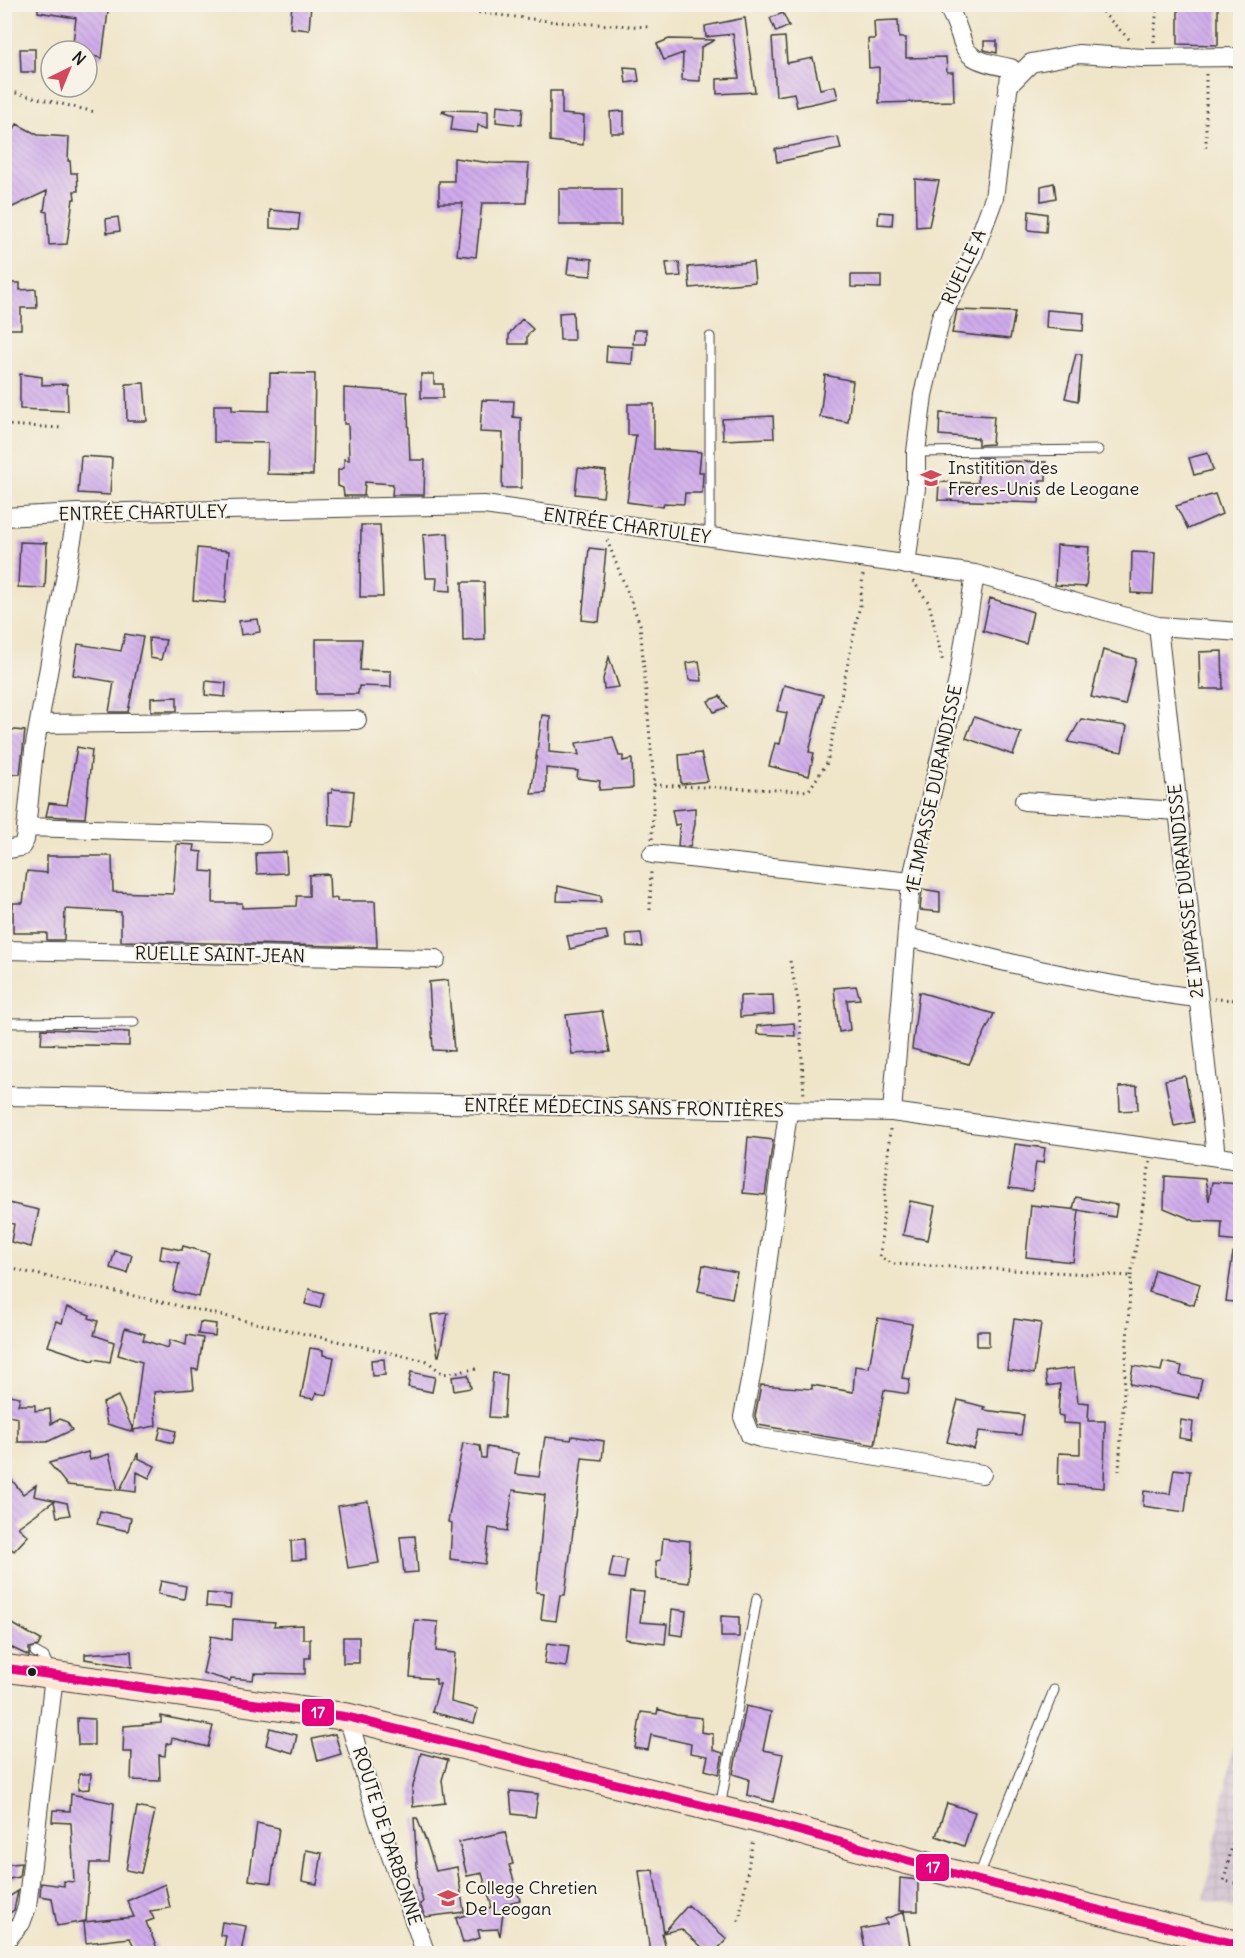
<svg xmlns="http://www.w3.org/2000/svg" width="1245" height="1958" viewBox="0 0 1245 1958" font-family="Delius,sans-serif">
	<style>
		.industrial { fill: url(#industrial-grid) }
		.building { fill: url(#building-back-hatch) }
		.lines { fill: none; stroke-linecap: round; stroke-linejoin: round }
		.service-casing { stroke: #3c3a36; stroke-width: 11 }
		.minor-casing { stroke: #3c3a36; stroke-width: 20 }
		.secondary-casing { stroke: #3c3a36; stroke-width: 29 }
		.path { stroke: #3c3a36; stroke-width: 3; stroke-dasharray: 1.5 4.5; stroke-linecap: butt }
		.service { stroke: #fff; stroke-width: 9 }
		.minor { stroke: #fff; stroke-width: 18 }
		.secondary { stroke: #fde4d1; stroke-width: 27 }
		.bus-1-casing { stroke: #f7f3e8; stroke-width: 14 }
		.bus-1 { stroke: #e5007d; stroke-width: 9 }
		.bus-dot { fill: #1c1c1c; stroke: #f7f3e8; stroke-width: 2 }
		.labels { text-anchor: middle; stroke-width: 4.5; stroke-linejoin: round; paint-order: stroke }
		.street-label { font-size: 18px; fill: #1c1c1c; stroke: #f7f3e8 }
		.poi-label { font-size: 18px; fill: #1c1c1c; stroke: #f7f3e8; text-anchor: start }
		.line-badge { stroke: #f7f3e8; stroke-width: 2 }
		.badge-label { font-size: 16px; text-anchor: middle; font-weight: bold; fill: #fff }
	</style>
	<defs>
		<pattern id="industrial-grid" width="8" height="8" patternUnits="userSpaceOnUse" patternTransform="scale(1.5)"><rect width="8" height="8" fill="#cfbdcf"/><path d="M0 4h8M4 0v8" fill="none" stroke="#b1a2b1"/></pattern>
		<pattern id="building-back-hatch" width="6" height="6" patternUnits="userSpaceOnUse" patternTransform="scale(1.5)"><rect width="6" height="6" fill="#cfaaeb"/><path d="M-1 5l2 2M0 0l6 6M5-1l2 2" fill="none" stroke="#b192c9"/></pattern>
	</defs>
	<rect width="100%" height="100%" fill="#f7f3e8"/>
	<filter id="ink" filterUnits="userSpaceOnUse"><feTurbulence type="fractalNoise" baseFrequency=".0167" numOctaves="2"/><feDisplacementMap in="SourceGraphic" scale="12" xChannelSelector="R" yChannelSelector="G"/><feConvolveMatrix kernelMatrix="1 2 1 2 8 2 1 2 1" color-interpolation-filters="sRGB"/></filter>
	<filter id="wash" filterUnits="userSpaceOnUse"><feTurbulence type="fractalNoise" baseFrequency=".008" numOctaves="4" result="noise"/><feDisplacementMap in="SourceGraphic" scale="24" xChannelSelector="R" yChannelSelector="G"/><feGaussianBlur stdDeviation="1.35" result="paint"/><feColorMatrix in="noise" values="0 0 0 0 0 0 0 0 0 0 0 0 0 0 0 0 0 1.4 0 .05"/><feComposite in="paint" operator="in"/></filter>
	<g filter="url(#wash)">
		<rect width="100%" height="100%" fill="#efe5c9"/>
		<path class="industrial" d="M1240,1709V1910L1204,1900Z"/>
		<g id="blocks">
			<path class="building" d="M38,4H109L102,58L87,55V51H72L76,18L38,12Z
				M292,4H311L309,30L290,28Z
				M1178,4H1218V45L1178,44Z
				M783,13L789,26L776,32L770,18Z
				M745,18L755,92L717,94V79L739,78L733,34L706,37L705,26Z
				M898,20L899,38H906V58L946,57L947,72H953L954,101L879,103V67L869,68L868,39H875L874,21Z
				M785,37L787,63L813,58L820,89L835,86L838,98L797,107L794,93L776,96L772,38Z
				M669,39L715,40L701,47L700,81L682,80L683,53L664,60L657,44Z
				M984,41H997V53L984,50Z
				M20,49H35V72H21Z
				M624,67L637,68L639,81L626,83Z
				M550,91H562V114L584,116L583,145L550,141Z
				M497,105L523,108L521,125L496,122Z
				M443,110L488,111V128L478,125L477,133L451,130L453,116L442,112Z
				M624,111V133H611L610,112Z
				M17,124L38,135L69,137L68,161H70L71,173H77L78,191H74L75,199H73L67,244L49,245L47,212L44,211L47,191L4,211V147Z
				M838,137L841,149L777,162L775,149Z
				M454,158L491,163L529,164L526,203H482L476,257L457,255L463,203H439V181H454Z
				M915,179L939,181L929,226L916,227Z
				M1054,183L1056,198L1041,201V186Z
				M559,189H621V225H559Z
				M270,210L300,213L298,230L270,228Z
				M1029,211L1047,214L1046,232L1028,230Z
				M879,212L893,213L892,225L878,224Z
				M118,217L120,231L107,233L106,219Z
				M569,257L592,259L591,276L567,274Z
				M679,262L681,276L668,277L666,263Z
				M753,262L755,282L690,288L688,267Z
				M851,275H881V288L851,287Z
				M12,283H20V290L36,289L37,308H21V329H8Z
				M957,310L1015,312L1010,339L952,333Z
				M1047,310L1084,313L1083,331L1046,328Z
				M573,312L574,340H560L559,313Z
				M522,319L533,329L527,336V344H509V334Z
				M634,330H646V344H633Z
				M607,346L633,347L632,364L606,362Z
				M1076,354H1082L1078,401L1065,398Z
				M270,373L315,374L313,475L267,474L268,443L214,442V405H232V410L269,411Z
				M20,374L42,377V385L67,384L68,411L20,409Z
				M421,374H434V384H443V398H421Z
				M825,375L853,381L848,422L820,417Z
				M144,383L147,421H127L126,384Z
				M344,388L407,392L410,460H425L424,495H392L393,484L365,482L364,496H344L343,488L338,486V470L344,468V459L349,460L348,424H344Z
				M482,400L514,401L513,417L521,418V488H502L503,433L480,432Z
				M628,404H654V449L701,452L699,472H703L702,493H685L684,504L664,503L663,507L627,502L636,435H628Z
				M940,413L994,416L992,444L978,445V438L939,435Z
				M773,416L774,438L723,440L722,419Z
				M1208,453L1213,470L1194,475L1189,458Z
				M81,456L112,458L110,495L78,493Z
				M978,458H991V461L1046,462V480H1040L1039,503L938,500L939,482L978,483Z
				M578,468L606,471L603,497L575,494Z
				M1215,494L1222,514L1188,529L1176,506Z
				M361,525H380L383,597H360Z
				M448,533L451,591L436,590L437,578H426L423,535Z
				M20,542L47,543L45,588L18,587Z
				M1057,545L1089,547L1086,587L1055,585Z
				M197,548L229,551L225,603L193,600Z
				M589,548L606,550L599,622L582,620Z
				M1132,552L1155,553L1153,594L1131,593Z
				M462,582H484L485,640L463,641Z
				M990,598L1033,612L1026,644L983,631Z
				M258,619L260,632L241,635L239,621Z
				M125,634L143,637L128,712H109L114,682L73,675L78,644L121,651Z
				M149,638L166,640L161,660L150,658Z
				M316,639H362L360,670L391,671V687L359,686L358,694H316Z
				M1103,650L1136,659L1125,705L1091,697Z
				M1222,651L1223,689H1200L1199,652Z
				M609,657L619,687L604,689L603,679Z
				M699,661L702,681L689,680L687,663Z
				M206,681L226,683L225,697L205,695Z
				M784,685L823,695L809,752L814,753L809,776L769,766L775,743L780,744L787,713L777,711Z
				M720,696L727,707L714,712L708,701Z
				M177,697V711H151V698Z
				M542,715L550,716L549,752L579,755L576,743L613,737L619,756H623V761L632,759L633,788L599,790L600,781L577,778L578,771L546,768V793L531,794Z
				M974,717L1021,733L1013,755L966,738Z
				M1081,719L1127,726L1122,752L1068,742Z
				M4,729L25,731L20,774L4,775Z
				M77,747L92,750L85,818L46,816L49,803L67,805Z
				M701,753L708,781L681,784L679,755Z
				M332,789L354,791L351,827L329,825L328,793H332Z
				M695,808V824L690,847L678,846L680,824L675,825L672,810Z
				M177,844L195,845L194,851L202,852L201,871L214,872L213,903H242V908L296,906L297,896H309V875L329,874L330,899L337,898V901H375L377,947L121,941V912L65,909L64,940H47V933H13V903H23L27,871L47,873V856H112L113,892L173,894Z
				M286,852L287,873L257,874L256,853Z
				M558,886L601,896V902L557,901Z
				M922,889L940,892V912L920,910Z
				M606,931L608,939L570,949L567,936Z
				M641,933L643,947L627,946L626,934Z
				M448,980L454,1051L433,1050L429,982Z
				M856,986L860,999L847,1000L850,1030L839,1032L834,988Z
				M919,992L994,1014L969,1064L912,1049Z
				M773,995L774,1014L740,1017V996Z
				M602,1011L610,1052L572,1054L566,1015Z
				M794,1023L795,1036L757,1034V1026Z
				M42,1029L129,1032V1046L41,1044Z
				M1185,1076L1194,1122L1174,1126L1165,1080Z
				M1137,1086L1138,1110L1120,1111L1119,1087Z
				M748,1137L773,1140L765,1195L743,1193Z
				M1015,1144L1045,1148L1043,1163L1036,1162L1032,1191L1009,1188Z
				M1165,1176L1205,1179L1209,1201L1212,1182L1240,1184V1242L1221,1240L1222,1222L1195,1221L1164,1208Z
				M1076,1197L1117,1205L1115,1217L1073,1209Z
				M910,1201L935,1206L928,1240L903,1235Z
				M4,1202L39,1210L31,1247L11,1242L14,1224L4,1222Z
				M1031,1205L1079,1210L1073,1262L1026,1257Z
				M162,1246L182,1250L183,1246L209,1253L199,1297L173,1291L179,1263L160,1259Z
				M115,1251L132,1255L127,1273L110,1268Z
				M1233,1253H1240V1303L1226,1301Z
				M703,1265L737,1272L732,1298L698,1291Z
				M1155,1270L1200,1284L1194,1305L1149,1292Z
				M309,1289L324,1293L320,1308L305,1304Z
				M67,1307L90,1315L89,1318L98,1321L94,1335L114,1342L110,1362L94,1359L93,1361L48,1346L56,1321L62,1323Z
				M448,1313L439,1356H438L431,1315Z
				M878,1318L912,1324L902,1378L910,1379L908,1394L884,1390L875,1445L758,1425L755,1416L761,1385L812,1389V1385L853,1392L855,1366L869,1368Z
				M1014,1319L1041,1323L1034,1374L1007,1370Z
				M200,1322L216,1324L215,1336L198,1334Z
				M125,1328L145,1334L143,1340L168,1348L170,1340L186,1345L187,1335L203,1338L198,1370L192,1369L194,1389L154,1392L156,1426L133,1430L142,1362L118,1355Z
				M977,1331H989V1346H977Z
				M310,1348L323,1350V1355L334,1357L327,1395L316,1393L314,1399L301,1397Z
				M384,1359L385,1375L372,1376L371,1360Z
				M1163,1362L1182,1366L1180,1375L1202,1379L1198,1398L1130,1384L1133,1366L1161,1371Z
				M1074,1368L1078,1402L1089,1403L1088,1421H1105L1104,1488L1058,1484L1059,1453L1080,1454V1424L1063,1423V1416L1058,1415L1060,1384L1047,1386L1045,1372Z
				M411,1372L435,1377L432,1392L408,1387Z
				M493,1373L507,1375L504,1418L489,1417Z
				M468,1375L471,1388L454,1391L452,1377Z
				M4,1394L20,1397L18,1405H35V1411L50,1409L51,1424L60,1419L67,1422L72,1430L47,1442H18V1418L4,1415Z
				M118,1396L134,1432L107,1424L103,1403Z
				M958,1400L985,1407L984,1410L1024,1415L1021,1435L979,1431L974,1449L947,1442Z
				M1181,1420L1193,1422L1191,1440L1179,1438Z
				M161,1427L176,1431L173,1443L158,1439Z
				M572,1436L604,1441L602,1460L582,1458L565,1595H560L556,1621L541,1619L544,1593L536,1592L545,1495L513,1490L507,1531L489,1528L485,1564L450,1559L452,1523L448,1522L463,1443L480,1446L482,1458H486L487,1447L518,1453L515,1474L539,1477L545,1437L571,1440Z
				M88,1452L90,1460L109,1454L118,1490L67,1485L49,1463Z
				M138,1453V1458L155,1466L149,1478L137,1472L136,1492L120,1490Z
				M1174,1469L1190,1471L1185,1512L1143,1506L1144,1491L1170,1494Z
				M4,1470L23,1494L36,1485L34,1496L67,1503L70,1515L57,1517L54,1501L18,1527L28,1536L14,1551L4,1542Z
				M368,1501L379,1563L348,1568L338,1506Z
				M100,1511L131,1518L128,1531L97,1524Z
				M415,1536L418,1572L404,1573L400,1537Z
				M663,1538L690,1541L689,1583L657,1579L656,1561L661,1560Z
				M305,1540L306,1559L292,1560L291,1541Z
				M613,1557L627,1560L624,1579L609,1577Z
				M161,1581L186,1586L184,1599L158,1594Z
				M630,1591L644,1592L640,1622L667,1624L665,1644L625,1639Z
				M207,1593L231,1595L230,1608L206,1606Z
				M672,1609L686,1611L683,1636L670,1634Z
				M721,1616L739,1617V1637H721Z
				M4,1619L41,1640L38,1646L29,1648V1656L4,1644Z
				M233,1619L275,1622L274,1626L303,1625V1639H310V1658H305V1674L254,1673L253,1680L231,1678L230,1681L203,1673L211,1636L232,1640Z
				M415,1620L438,1622L436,1651L455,1653L451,1702L478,1709L474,1723L432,1712L440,1684H436V1679L410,1677Z
				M343,1637H359V1663H343Z
				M547,1643L569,1646L566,1667L544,1664Z
				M131,1651L132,1667L85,1659V1654Z
				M746,1706L771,1712L763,1750L783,1754L773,1802L747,1795L749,1779L733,1774Z
				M658,1709L676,1715L702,1718L701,1732L713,1734V1750L723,1753L719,1774L705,1770L708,1756L690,1753L691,1744L651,1735L648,1750L635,1748L641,1712L657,1714Z
				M161,1716L213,1726L208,1747L172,1738L171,1743L166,1744L165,1756L159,1755L160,1781L131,1780L132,1752H123L124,1726L161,1723Z
				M77,1718L94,1719V1745H78Z
				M270,1728L297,1735L293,1753L266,1745Z
				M335,1734L341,1754L318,1761L312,1739Z
				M421,1753L448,1760L442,1780L445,1803L413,1807L412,1790Z
				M79,1774H91L90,1789L78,1790Z
				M510,1791L538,1794L535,1817L512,1814Z
				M71,1794L114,1803L109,1863H90L86,1921L57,1926L52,1898L40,1896L41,1883L64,1886V1881L74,1882L71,1823L52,1822L53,1810L70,1811Z
				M947,1803L975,1812L964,1846L936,1836Z
				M137,1807L155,1811L141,1873L126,1870Z
				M414,1818H417L428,1846L436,1871L457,1867L464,1912L425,1917L420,1904L423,1902L418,1882Z
				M257,1823L279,1828L271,1883L249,1880Z
				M505,1832L513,1864L509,1865L520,1900L504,1904L500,1936L498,1929L478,1930L480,1938L463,1943L456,1918L492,1907L482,1873L467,1876L459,1842Z
				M306,1850L322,1853L317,1884L302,1881Z
				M21,1863L19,1877L4,1880V1865Z
				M653,1870L664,1932L688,1905L727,1939L714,1953H709L681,1929L662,1933L667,1953H650L639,1871Z
				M900,1878L918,1880V1911H899Z
				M165,1884L170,1908L150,1911L154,1919L146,1922L159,1953H137L130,1938L86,1943L84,1922L134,1917L127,1901Z
				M18,1891L14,1910L4,1917V1900Z
				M904,1912L910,1946L866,1953L861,1929L887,1924L885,1919Z
				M222,1922L246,1926L241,1953H223L226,1936L220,1935Z"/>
		</g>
	</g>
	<g filter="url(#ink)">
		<use href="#blocks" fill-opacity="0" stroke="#3c3a36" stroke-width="1.5"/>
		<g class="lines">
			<g class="service-casing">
				<path id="service" d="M710,337V538
					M916,452L1098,450
					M4,1023L134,1022
					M35,1652L44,1657L50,1669
					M720,1808L757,1598
					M978,1878L1054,1690"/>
			</g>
			<g class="minor-casing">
				<path id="minor" d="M1008,86L1031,63L1078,54L1143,58L1240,57
					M4,517L77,513L484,505L975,574L1158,626L1240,632
					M906,565L916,488V452L923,395L941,317L971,260L994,198L1011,68C948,57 973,47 946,4
					M1158,626L1216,1157
					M40,724L357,720
					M1024,801L1178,811
					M26,827L261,834
					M4,850L21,847L25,840L34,750L77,513
					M652,854L911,882
					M907,937C1003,962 1098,986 1197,998
					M4,950L436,959
					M4,1096L892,1112L1240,1160
					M788,1112L754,1361L743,1417L750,1435L760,1438L982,1474
					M892,1112L911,882L958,680L975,574
					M348,1717L378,1820L426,1954
					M4,1943L21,1923L27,1907L54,1676"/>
			</g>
			<g class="secondary-casing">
				<path id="secondary" d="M4,1668L348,1717L757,1819L977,1880L1240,1945"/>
			</g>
			<path class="path" d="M407,4L557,22L649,27
				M1094,4L1131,41
				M1154,42L1157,4
				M1206,74V148
				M4,90L95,112
				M4,425L64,428
				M607,540L640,624L654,784
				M913,581L929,603L943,663
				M652,839L654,785L803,791L809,790L827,763L860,605L863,575
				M650,910L651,870
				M790,961L799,1005L804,1096
				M1214,999L1240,1000
				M890,1129L880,1257L893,1264L1131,1276L1119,1471
				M4,1267L427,1361L443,1374L476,1369
				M1131,1276L1150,1162
				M1234,1838L1224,1881L1240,1884
				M739,1921L753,1839"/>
			<use href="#service" class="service"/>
			<use href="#minor" class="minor"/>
			<use href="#secondary" class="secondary"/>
			<g class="bus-1-casing">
				<path id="bus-1" d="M4,1668L348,1717L757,1819L977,1880L1240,1945"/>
			</g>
			<use href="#bus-1" class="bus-1"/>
		</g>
	</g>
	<defs>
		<g id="school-bare" transform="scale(1.62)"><path d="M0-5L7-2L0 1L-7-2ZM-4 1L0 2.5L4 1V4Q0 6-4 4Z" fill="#d1495b" stroke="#f7f3e8" stroke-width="2.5" paint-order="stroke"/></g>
	</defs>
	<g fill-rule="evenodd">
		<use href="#school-bare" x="931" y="478"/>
		<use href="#school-bare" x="448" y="1898"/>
	</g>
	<circle class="bus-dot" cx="32" cy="1672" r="5"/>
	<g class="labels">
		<g class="street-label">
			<text transform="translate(964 267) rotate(-65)" y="6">RUELLE A</text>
			<text transform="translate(143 513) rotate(-1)" y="6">ENTRÉE CHARTULEY</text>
			<text transform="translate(627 526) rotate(8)" y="6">ENTRÉE CHARTULEY</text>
			<text transform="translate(934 789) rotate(-78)" y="6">1E IMPASSE DURANDISSE</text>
			<text transform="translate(1186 891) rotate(-96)" y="6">2E IMPASSE DURANDISSE</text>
			<text transform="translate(220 955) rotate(1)" y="6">RUELLE SAINT-JEAN</text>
			<text transform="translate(624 1108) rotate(1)" y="6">ENTRÉE MÉDECINS SANS FRONTIÈRES</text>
			<text transform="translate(387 1836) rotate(72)" y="6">ROUTE DE DARBONNE</text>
		</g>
		<g class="poi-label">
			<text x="948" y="474">Institition des<tspan x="948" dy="21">Freres-Unis de Leogane</tspan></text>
			<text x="465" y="1894">College Chretien<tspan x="465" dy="21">De Leogan</tspan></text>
		</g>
	</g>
	<g class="line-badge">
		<rect x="301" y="1698" width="34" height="29" rx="6" fill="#e5007d"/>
		<rect x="915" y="1853" width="35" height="29" rx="6" fill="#e5007d"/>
	</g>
	<g class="badge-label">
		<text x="318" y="1718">17</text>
		<text x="933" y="1873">17</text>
	</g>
	<rect width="1245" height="1958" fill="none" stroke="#f7f3e8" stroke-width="24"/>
	<g transform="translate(69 69) rotate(43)"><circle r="28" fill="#f7f3e8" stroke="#9f9d96" stroke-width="1.5"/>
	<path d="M0-4.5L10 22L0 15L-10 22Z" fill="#d1495b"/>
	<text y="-9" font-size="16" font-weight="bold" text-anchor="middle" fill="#1c1c1c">N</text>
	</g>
</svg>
